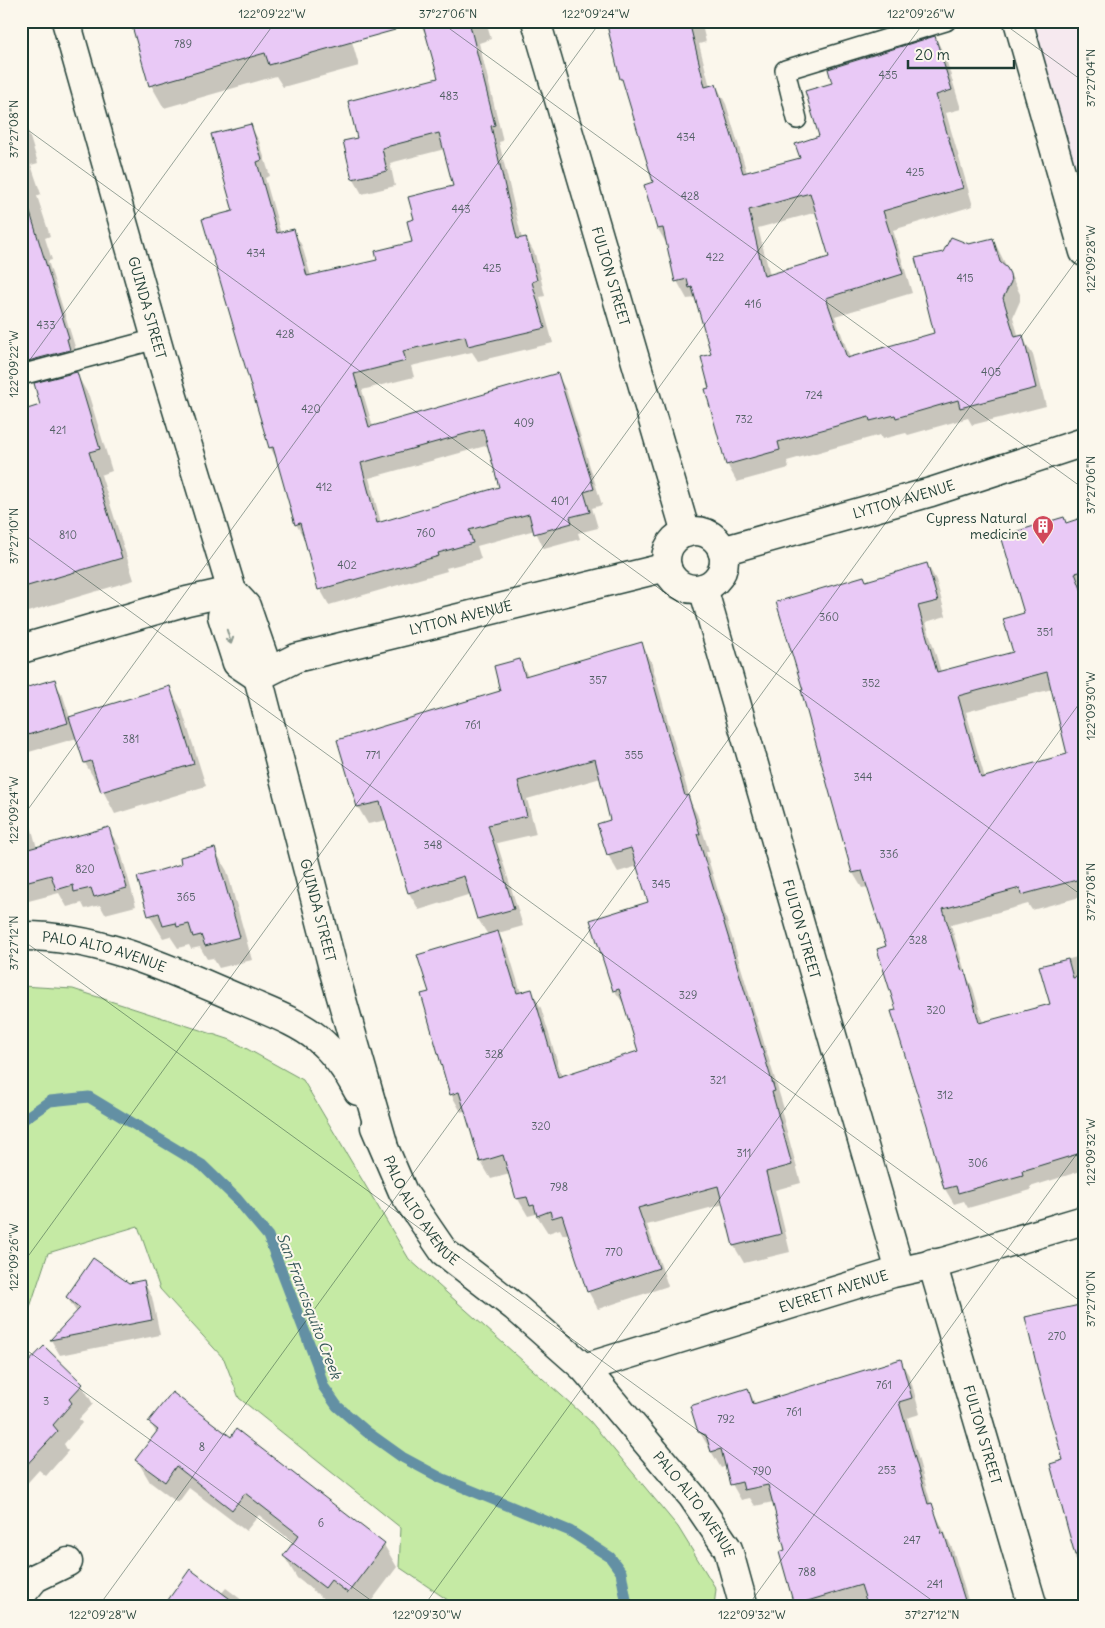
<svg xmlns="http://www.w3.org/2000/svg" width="1105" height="1628" viewBox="0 0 1105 1628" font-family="Delius,sans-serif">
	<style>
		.built { fill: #f6e9ef }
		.green { fill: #c5eaa4; stroke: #72946c }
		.shadow { fill: #0003; fill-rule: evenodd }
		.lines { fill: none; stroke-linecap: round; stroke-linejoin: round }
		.stream { stroke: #6390a4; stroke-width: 11 }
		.building { fill: #e9c9f6; stroke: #1f3d34; fill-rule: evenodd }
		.service-casing { stroke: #1f3d34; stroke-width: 22 }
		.minor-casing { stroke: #1f3d34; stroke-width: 31 }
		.secondary-casing { stroke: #1f3d34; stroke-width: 31 }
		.service { stroke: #fbf7ec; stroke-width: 19 }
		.minor { stroke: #fbf7ec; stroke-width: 28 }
		.secondary { stroke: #fbf7ec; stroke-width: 28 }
		.oneway { stroke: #8d9a90 }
		.ticks { fill: none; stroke: #1f3d34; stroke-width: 1; stroke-opacity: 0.45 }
		.labels { text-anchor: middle; stroke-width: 4; stroke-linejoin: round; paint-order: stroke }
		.number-label { font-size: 11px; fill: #526064 }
		.street-label { font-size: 14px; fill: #1f3d34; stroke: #fbf7ec }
		.poi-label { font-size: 14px; fill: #1f3d34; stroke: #fbf7ec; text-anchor: end }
		.water-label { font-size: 15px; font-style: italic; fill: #365959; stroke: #fbf7ec }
		.neatline { fill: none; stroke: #1f3d34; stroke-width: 2 }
		.ticks-label { font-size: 12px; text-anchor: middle; fill: #1f3d34 }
	</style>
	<rect width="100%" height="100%" fill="#fbf7ec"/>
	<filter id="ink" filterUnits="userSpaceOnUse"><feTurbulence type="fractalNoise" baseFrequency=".02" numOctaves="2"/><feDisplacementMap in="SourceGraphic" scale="10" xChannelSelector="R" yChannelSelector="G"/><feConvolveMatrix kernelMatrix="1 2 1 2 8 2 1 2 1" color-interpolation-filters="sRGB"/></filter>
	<g filter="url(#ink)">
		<path class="built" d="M1029,21H1084V218Z"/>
		<path class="green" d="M21,986L73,989L231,1040L303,1080L409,1259L590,1421L678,1527L716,1589L714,1607H458L399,1567L401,1528L239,1398L224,1359L160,1289L138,1226L48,1253L21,1334Z"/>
		<path class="shadow" d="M419,21H490L486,22L491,39L479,43L503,141L499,142L522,239L526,238L535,254L545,296L540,297L553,343L478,361L472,352L411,366L414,377L362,390L373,427L557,374L566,390L602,505L592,508L598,528L578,533L580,539L544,549L535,530L477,546L481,559L446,568L447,571L329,605L320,589L305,540L296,524L278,462L270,447L234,212L250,125L259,141L270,176L265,178L281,234L293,230L302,246L311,276L378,261L413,243L416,220L454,187L445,149L390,163L395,186L362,194L353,178L359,139L439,79L428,39ZM489,445L500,488L381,523L369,478Z
			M608,21H701L706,42L699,44L710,87L716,85L726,104L747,173L801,158L820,137L833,84L935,37L945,56L961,109L946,113L973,206L893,230L912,293L835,316L850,358L935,334L969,246L993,239L1020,294V301L1013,317L1019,338L1022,337L1033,355L1046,406L972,425L968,418L908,435L906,433L882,439L880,435L787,461L789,468L737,482L727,464L711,389L712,355L696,298L687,299L677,281L669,248L658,229L655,183L626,86L622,79ZM817,212L831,258L770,275L758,228Z
			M348,28L359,66L283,87L276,76L164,108L151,85Z
			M21,109L38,163L31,165L41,194L37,196L50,236L45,238L52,260L48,261L77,353L21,370Z
			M76,373L89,396L112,471L101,475L134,580L21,614V412L42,406Z
			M1064,519L1067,524H1084V912L1080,897L1032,910L1028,904L951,925L966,975L973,988L983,1023L1051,1005L1041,967L1084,955V1170L1030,1187L1031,1190L968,1208L964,1201L954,1204L945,1189L898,1011L887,947L868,887L862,888L853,873L866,582L927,564L936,580L946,616L926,622L941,672L1014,653L1025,614ZM1052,689L1068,755L985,778L966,712Z
			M641,643L651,661L691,803L697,814L709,851L706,852L784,1109L781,1110L801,1183L775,1190L790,1252L744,1263L734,1246L724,1204L647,1225L668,1286L598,1309L588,1291L569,1233L563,1235L560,1229L548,1233L536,1214L528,1216L518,1199L510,1174L491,1179L481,1162L466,1110L461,1112L451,1094L430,993L488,935L478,919L471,894L419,910L409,893L387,820L368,824L358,807L339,741L502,692L519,660L528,676ZM601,778L612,821L598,825L608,855L618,872L638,866L649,903L614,990L626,1007L639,1052L562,1077L541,1008L531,990L521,993L508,950L498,933L523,926L497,843L536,834L527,799Z
			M54,681L63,696L70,718L169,688L182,710L206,786L115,814L100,785H98L85,763L77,738L29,752L21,738V691Z
			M21,789L37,848L108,829L119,846L136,906L105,914L100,905L85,909L82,903L67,907L59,893L21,903Z
			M214,849L227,871L252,960L219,968L213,958L207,959L200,947L191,949L189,945L178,948L170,936L163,938L150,916L183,864Z
			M143,1281L152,1297L160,1335L60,1355L51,1340L77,1313L67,1297Z
			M1084,1306V1591L1051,1465L1065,1461Z
			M900,1361L910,1377L920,1414L907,1418L931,1504L953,1550L970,1607H796L780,1553L786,1551L773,1502L755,1506L750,1498L741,1500L732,1484L727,1466L721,1468L699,1431L748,1390L756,1405Z
			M21,1372L82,1385L93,1404L79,1419L82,1423L64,1444L68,1451L46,1476L39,1470L21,1490Z
			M150,1422L231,1438L384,1545L397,1567L367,1607H351L345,1602L341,1607H334L297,1578L284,1556L294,1543L259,1515L246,1531L189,1488L178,1503L150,1482L137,1460L157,1434Z
			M226,1588L251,1607H164L221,1594Z"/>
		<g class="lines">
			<path class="stream" d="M21,1121L50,1101L89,1097L202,1165L237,1199L268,1236L317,1364L323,1386L337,1406L367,1432L402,1457L441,1478L570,1531L610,1557L621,1572L626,1600L624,1607"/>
		</g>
		<path class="building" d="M149,21H394L395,30L269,65L265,53L149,86L132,26Z
			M422,21H469L495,125L491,126L517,239L526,237L537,280L532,282L545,328L468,346L465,336L403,351L406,361L354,374L369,427L558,373L594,489L584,492L590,512L570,517L572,523L534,534L529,514L469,530L473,543L438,553L439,556L318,590L300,523L295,525L273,447L269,448L202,219L233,211L211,134L251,124L262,160L257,162L277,233L294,229L307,276L377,260L375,251L412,242L407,221L414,219L408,197L453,186L439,133L382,148L387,171L352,179L343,141L357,138L348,101L438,78ZM483,429L499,487L377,523L361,463Z
			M606,21H689L705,87L716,84L743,173L800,158L795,144L819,136L805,91L832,83L828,69L935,36L952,90L936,95L963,188L883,211L903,274L826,298L847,358L934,333L915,258L943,252L951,237L969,244L993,238L1000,262L1007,268L1010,274L1011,282L1003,298L1015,337L1023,335L1036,388L960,408L958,400L896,418L895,415L870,421L869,417L778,442L780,450L726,465L705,389L709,388L701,357L711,354L692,287L689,288L687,279L675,282L663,228L657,229L644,185L653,182L622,79H620ZM810,193L829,257L764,276L749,210Z
			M28,206L69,338L67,339L70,350L28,361L21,337V207Z
			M77,372L100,449L89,452L122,558L21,588V411L40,405L34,383Z
			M1064,517L1066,523L1084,517V571L1075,573L1084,597V878L1021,895L1020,888L943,909L962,971L965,970L979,1023L1050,1004L1039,966L1068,959L1073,978L1084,975V1152L1022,1171L1023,1175L958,1193L956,1186L944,1189L927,1125L891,1011L896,1010L877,949L886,946L862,871L852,873L801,690H803L776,602L864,576L866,581L927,563L938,601L918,606L937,672L1013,652L1003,619L1024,613L1001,536ZM1047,672L1067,754L981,778L958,696Z
			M642,642L685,796L688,795L700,834H697L775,1091L772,1092L792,1165L766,1172L781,1234L733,1246L718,1186L638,1208L659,1268L587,1292L562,1215L552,1218L550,1211L537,1216L534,1205L530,1206L527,1197L516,1199L503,1155L480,1162L459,1092L450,1095L421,994L429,992L417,955L498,931L517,993L532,989L558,1077L638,1051L619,989L613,991L590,920L648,902L631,848L607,855L597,824L610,820L595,759L518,781L527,816L488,825L514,909L477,919L464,876L408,893L380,802L357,807L337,740L500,691L494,666L520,659L525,676Z
			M55,679L68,723L21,737V689Z
			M170,686L194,764L101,792L91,761L84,763L69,717Z
			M109,827L127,888L94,897L91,888L74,892L73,885L56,890L51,875L21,883V851Z
			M215,848L240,937L205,946L201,935L193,937L189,924L177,927L176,923L163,926L159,913L148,916L137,877L181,864L180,857Z
			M93,1258L129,1283L144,1280L152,1320L50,1340L80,1308L66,1297Z
			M1084,1304V1554L1075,1555L1050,1464L1063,1460L1043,1392L1025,1317Z
			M44,1346L83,1384L69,1399L72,1403L53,1425L58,1431L21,1471V1370Z
			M901,1359L912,1398L899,1402L928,1504L932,1503L942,1534L944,1533L967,1607H868L861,1585L794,1605L779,1552L785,1550L768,1485L744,1490L742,1482L730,1485L721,1449L711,1452L706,1435L698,1432L690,1406L748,1388L753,1404Z
			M172,1392L231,1437L236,1429L385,1544L348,1593L331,1580L325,1588L283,1556L299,1535L245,1493L232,1510L176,1466L165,1482L135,1460L158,1430L148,1422Z
			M190,1569L241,1607H163Z"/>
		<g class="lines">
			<g class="service-casing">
				<path id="service" d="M797,119L785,70L946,21
					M21,375L156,339"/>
			</g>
			<g class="minor-casing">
				<g id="minor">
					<path id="s1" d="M66,21L164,367L232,591L246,606L264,658L258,677L334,972L383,1143"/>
					<path id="s2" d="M536,21L686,533"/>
					<circle cx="695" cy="560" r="29"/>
					<path id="s3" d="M722,551L931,492L1084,442"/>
					<path id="s4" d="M703,588L900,1271"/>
					<path d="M232,591L222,616L237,663L258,677"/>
					<path d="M21,649L187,601L232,591"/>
					<path id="s5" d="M258,677L296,658L667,567"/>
					<path id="s6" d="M21,936C100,935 171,970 242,1000C266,1011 296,1021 317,1038C335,1053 347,1070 358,1091"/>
					<path id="s7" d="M375,1127L403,1192L444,1252L515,1307L584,1368L692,1496L728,1549L744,1607"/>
					<path id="s8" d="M932,1263L1033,1607"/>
					<path id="s9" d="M584,1368L893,1273L943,1262L1084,1220"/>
					<path d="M21,1595L35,1578L68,1562"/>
				</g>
			</g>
			<g class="secondary-casing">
				<path id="secondary" d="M1018,21L1084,252"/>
			</g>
			<use href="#service" class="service"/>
			<use href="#minor" class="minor"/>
			<use href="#secondary" class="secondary"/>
		</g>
		<defs><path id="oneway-shaft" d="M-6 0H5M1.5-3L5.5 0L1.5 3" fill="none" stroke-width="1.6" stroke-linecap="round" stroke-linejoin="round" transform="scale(1.25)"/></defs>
		<use class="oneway" href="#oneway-shaft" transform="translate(229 637) rotate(73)"/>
	</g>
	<path class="ticks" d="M439,21L1084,489M1000,21L1084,82M21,125L1084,897M21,372L276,21M21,532L1084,1304M21,819L601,21M21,939L941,1607M21,1266L925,21M21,1346L380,1607M98,1607L1084,250M423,1607L1084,697M747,1607L1084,1144M1072,1607L1084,1590"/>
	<defs>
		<g id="building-pin" transform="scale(1.125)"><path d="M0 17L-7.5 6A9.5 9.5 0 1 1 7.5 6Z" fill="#d1495b" stroke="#fbf7ec"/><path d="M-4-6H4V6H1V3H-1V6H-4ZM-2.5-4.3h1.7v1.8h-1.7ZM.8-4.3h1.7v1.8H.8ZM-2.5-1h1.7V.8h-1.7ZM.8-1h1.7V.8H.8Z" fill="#fff"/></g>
	</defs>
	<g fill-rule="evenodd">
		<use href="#building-pin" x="1043" y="526"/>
	</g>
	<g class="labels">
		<g class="number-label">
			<text x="183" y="48">789</text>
			<text x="888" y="79">435</text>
			<text x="449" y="100">483</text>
			<text x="686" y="141">434</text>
			<text x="915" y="176">425</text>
			<text x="690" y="200">428</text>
			<text x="461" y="213">443</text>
			<text x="256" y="257">434</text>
			<text x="715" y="261">422</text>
			<text x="492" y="272">425</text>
			<text x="965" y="282">415</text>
			<text x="753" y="308">416</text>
			<text x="46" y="329">433</text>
			<text x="285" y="338">428</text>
			<text x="991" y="376">405</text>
			<text x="814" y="399">724</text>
			<text x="311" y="413">420</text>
			<text x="744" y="423">732</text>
			<text x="524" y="427">409</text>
			<text x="58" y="434">421</text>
			<text x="324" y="491">412</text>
			<text x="560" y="505">401</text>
			<text x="426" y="537">760</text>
			<text x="68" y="539">810</text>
			<text x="347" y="569">402</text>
			<text x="829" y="621">360</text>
			<text x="1045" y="636">351</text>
			<text x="598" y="684">357</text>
			<text x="871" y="687">352</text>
			<text x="473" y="729">761</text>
			<text x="131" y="743">381</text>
			<text x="373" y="759">771</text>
			<text x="634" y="759">355</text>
			<text x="863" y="781">344</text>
			<text x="433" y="849">348</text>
			<text x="889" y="858">336</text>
			<text x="85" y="873">820</text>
			<text x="661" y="888">345</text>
			<text x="186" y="901">365</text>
			<text x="918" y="944">328</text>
			<text x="688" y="999">329</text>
			<text x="936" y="1014">320</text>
			<text x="494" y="1058">328</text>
			<text x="718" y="1084">321</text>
			<text x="945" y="1099">312</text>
			<text x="541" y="1130">320</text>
			<text x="744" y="1157">311</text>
			<text x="978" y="1167">306</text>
			<text x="559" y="1191">798</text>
			<text x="614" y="1256">770</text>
			<text x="1057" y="1340">270</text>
			<text x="884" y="1389">761</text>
			<text x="46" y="1405">3</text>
			<text x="794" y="1416">761</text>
			<text x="726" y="1423">792</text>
			<text x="202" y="1451">8</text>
			<text x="887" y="1474">253</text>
			<text x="762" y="1475">790</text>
			<text x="321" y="1527">6</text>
			<text x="912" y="1544">247</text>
			<text x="807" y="1576">788</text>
			<text x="935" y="1588">241</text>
		</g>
		<g class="street-label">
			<text dy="5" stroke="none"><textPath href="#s2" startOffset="266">FULTON STREET</textPath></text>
			<text dy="5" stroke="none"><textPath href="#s1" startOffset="298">GUINDA STREET</textPath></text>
			<text dy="5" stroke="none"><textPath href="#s3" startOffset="189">LYTTON AVENUE</textPath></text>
			<text dy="5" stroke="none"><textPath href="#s5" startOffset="212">LYTTON AVENUE</textPath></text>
			<text dy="5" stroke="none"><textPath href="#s1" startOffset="930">GUINDA STREET</textPath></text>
			<text dy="5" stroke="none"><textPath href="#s4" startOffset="355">FULTON STREET</textPath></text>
			<text dy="5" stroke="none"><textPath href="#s6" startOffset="85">PALO ALTO AVENUE</textPath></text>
			<text dy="5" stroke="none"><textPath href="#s7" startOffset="96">PALO ALTO AVENUE</textPath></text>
			<text dy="5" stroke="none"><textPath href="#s9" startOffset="261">EVERETT AVENUE</textPath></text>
			<text dy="5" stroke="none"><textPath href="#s8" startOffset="179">FULTON STREET</textPath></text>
			<text dy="5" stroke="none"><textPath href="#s7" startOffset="501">PALO ALTO AVENUE</textPath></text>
		</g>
		<g class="poi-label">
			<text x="1027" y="523">Cypress Natural<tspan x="1027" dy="16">medicine</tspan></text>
		</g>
		<g class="water-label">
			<text transform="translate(309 1306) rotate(69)" y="5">San Francisquito Creek</text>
		</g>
	</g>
	<rect width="1105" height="1628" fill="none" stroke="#fbf7ec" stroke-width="55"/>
	<path d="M908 60v8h106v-8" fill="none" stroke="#1f3d34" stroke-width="2.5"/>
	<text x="915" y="60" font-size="15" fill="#1f3d34" stroke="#fbf7ec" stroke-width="4" paint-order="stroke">20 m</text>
	<rect x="28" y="28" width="1050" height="1572" class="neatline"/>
	<g class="ticks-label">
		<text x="272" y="18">122°09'22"W</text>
		<text x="448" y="18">37°27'06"N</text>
		<text x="596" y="18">122°09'24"W</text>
		<text x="921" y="18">122°09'26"W</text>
		<text transform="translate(1091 78) rotate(-90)" y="4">37°27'04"N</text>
		<text transform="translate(14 129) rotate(-90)" y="4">37°27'08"N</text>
		<text transform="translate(1091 259) rotate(-90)" y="4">122°09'28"W</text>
		<text transform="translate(14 364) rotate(-90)" y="4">122°09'22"W</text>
		<text transform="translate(1091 485) rotate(-90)" y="4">37°27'06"N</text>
		<text transform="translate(14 536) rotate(-90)" y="4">37°27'10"N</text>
		<text transform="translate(1091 706) rotate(-90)" y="4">122°09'30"W</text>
		<text transform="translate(14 810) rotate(-90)" y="4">122°09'24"W</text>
		<text transform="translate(1091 892) rotate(-90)" y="4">37°27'08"N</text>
		<text transform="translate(14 943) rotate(-90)" y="4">37°27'12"N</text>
		<text transform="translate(1091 1152) rotate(-90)" y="4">122°09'32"W</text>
		<text transform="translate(14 1257) rotate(-90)" y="4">122°09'26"W</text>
		<text transform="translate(1091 1299) rotate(-90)" y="4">37°27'10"N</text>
		<text x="103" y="1619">122°09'28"W</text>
		<text x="427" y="1619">122°09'30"W</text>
		<text x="752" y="1619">122°09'32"W</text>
		<text x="932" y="1619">37°27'12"N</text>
	</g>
</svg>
